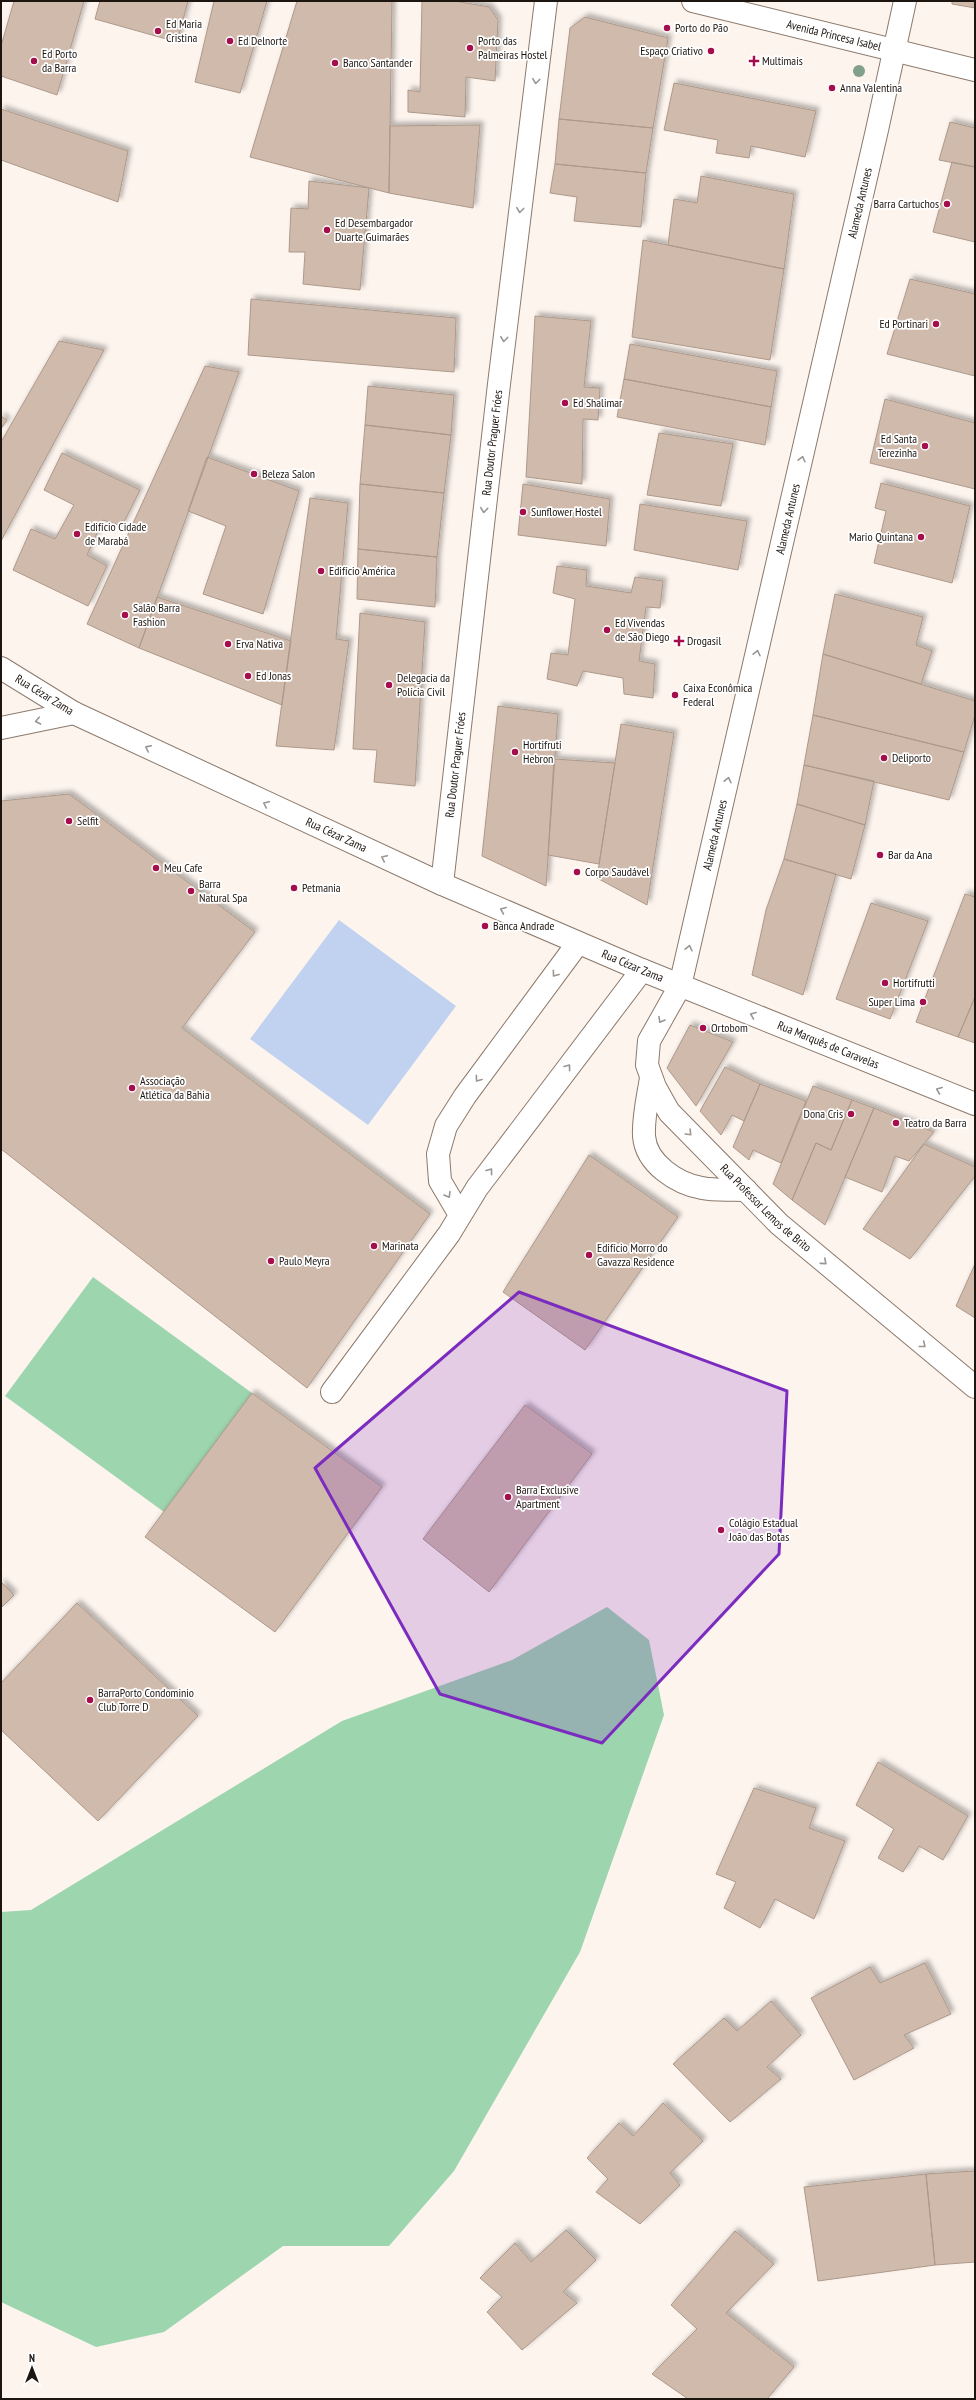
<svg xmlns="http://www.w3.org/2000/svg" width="976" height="2400" viewBox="0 0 976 2400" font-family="'PT Sans Narrow',sans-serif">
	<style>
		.green { fill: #9dd5ae }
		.water { fill: #c0d2f0 }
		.building { fill: #d0baac; stroke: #ad998a; filter: url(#shadow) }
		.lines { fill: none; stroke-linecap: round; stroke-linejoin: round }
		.service-casing { stroke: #8c796b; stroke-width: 24 }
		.minor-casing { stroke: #8c796b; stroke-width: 24 }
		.tertiary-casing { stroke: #8c796b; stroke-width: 24 }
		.secondary-casing { stroke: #8c796b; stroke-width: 24 }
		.service { stroke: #fff; stroke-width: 22 }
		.minor { stroke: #fff; stroke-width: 22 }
		.tertiary { stroke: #fff; stroke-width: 22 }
		.secondary { stroke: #fff; stroke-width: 22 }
		.tree { fill: #82a089 }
		.oneway { stroke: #999693 }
		.marked { fill: #7b2cbf; fill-opacity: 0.2; stroke: #7b2cbf; stroke-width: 3; stroke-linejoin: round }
		.poi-dot { fill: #a40e4c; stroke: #fff; stroke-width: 1.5 }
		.labels { text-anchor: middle; stroke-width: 3.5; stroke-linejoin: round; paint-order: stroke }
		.poi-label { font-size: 12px; fill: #1d1510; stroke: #fff; text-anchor: start }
		.street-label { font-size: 12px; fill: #1d1510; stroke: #fff }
	</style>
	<defs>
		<filter id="shadow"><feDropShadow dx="3.5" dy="-3.5" stdDeviation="2" flood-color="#0004"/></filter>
	</defs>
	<rect width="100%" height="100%" fill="#fdf4ee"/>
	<path class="green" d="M93,1277L252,1393L164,1512L5,1396Z
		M607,1607L649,1640L664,1715L580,1952L454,2171L389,2246H283L164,2332L96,2347L1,2302V1912L31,1910L342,1721L512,1660Z"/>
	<path class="water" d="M339,920L456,1006L368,1125L250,1039Z"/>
	<path class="building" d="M14,1H84L57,95L1,76V46Z
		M100,1H188L177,42L95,19Z
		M214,1H267L240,93L195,82Z
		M297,1H392L389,193L250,157Z
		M422,1H455L489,7L498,20L495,81L466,77L465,117L408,112V90L420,92Z
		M952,1H975V8L952,4Z
		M585,17L668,38L653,128L559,119L570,28Z
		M674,83L816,111L805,157L751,146L749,158L716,153L718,140L664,130Z
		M1,109L128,151L118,202L1,160Z
		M559,119L653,128L646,173L555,164Z
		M950,122L975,128V167L939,160Z
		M480,125L473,208L389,193L390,126Z
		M952,162L975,167V242L933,232Z
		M555,164L646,173L641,227L574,221L577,197L550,193Z
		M701,176L794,194L784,269L668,245L674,199L697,203Z
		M309,181L369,188L360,290L303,284L305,252H289L291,208L308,209Z
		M643,240L784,269L770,360L632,337Z
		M910,279L975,294V376L887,354Z
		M251,299L456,318L454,372L248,355Z
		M535,316L591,321L584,387L600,388L598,420L583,419L582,484L526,477Z
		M59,341L104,350L1,541V442Z
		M630,344L777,371L771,407L624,379Z
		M205,366L239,372L139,648L87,624Z
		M624,379L771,407L765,445L617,417Z
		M368,386L454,395L451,435L365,425Z
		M885,399L975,423V489L870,463Z
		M1,416L7,420L1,429Z
		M365,425L451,435L444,493L360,484Z
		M659,433L733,444L721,506L647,495Z
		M62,453L140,490L122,526L103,520L87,555L107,566L88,606L13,570L31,529L55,539L74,505L44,490Z
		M207,457L299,491L263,614L203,594L226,526L188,511Z
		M881,483L970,506L952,583L874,563L886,511L875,508Z
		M360,484L444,493L437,557L358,549Z
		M523,484L610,499L606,546L518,535Z
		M310,498L348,503L336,639L349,641L334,750L276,746Z
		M640,504L747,521L738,570L634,550Z
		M358,549L437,557L435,607L357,599Z
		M557,566L587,570L586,586L631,593L635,577L663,581L660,608L646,607L639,661L655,664L653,698L624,694L623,678L583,671L577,686L547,679L551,653L568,655L575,599L553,593Z
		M835,594L923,617L916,645L932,651L921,684L823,654Z
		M157,597L291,641L282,705L139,648Z
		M360,613L425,622L415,786L374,782L377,750L353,749Z
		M823,654L975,701V715L964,752L813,715Z
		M498,706L558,714L546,886L482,856Z
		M813,715L964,752L949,800L804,765Z
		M621,724L674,733L647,905L597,878Z
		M554,759L615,763L599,864L548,855Z
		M804,765L874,781L865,825L797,804Z
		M69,794L255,932L182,1028L430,1214L307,1388L1,1149V801Z
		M797,804L865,825L851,879L784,859Z
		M784,859L836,874L803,995L752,975L766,910Z
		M965,894L975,897V997L958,1037L916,1022Z
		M871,903L928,921L890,1019L836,999Z
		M975,997V1043L958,1037Z
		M690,1025L733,1042L696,1106L667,1068Z
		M725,1067L760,1084L744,1121L732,1115L721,1135L700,1111Z
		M760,1084L806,1101L781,1163L753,1150L749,1160L733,1147Z
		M813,1086L852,1100L831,1150L816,1143L792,1200L773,1184Z
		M852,1100L874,1108L825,1225L792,1200L816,1143L831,1150Z
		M874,1108L934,1132L909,1161L895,1156L882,1192L845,1177Z
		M924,1144L975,1167V1176L910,1259L863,1229Z
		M589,1155L678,1217L585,1350L503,1292Z
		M975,1264V1318L956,1306Z
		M252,1393L382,1487L275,1632L145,1537Z
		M525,1405L592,1454L489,1592L423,1539Z
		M1,1582L14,1595L1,1608Z
		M77,1603L198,1716L98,1821L1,1730V1683Z
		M878,1762L968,1816L943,1860L919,1846L903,1872L878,1858L894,1829L856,1805Z
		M754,1788L816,1808L809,1828L845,1841L814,1919L775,1899L760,1928L724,1908L736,1882L716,1874Z
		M925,1963L951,2014L904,2035L914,2048L854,2080L811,1998L870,1967L880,1983Z
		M771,2001L801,2035L767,2067L781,2079L730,2122L673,2064L724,2018L737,2031Z
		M663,2103L703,2141L670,2173L680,2185L640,2224L596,2192L608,2179L587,2158L619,2123L633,2136Z
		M975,2171V2262L935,2265L926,2174Z
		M926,2174L935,2265L818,2281L804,2187Z
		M566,2230L596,2260L563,2292L577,2303L522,2350L487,2312L502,2297L480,2278L515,2243L531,2262Z
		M735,2231L774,2264L726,2313L794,2367L767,2399H688L652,2374L697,2329L671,2305Z"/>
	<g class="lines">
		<g class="service-casing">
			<path id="service" d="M651,1078C648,1097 643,1117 644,1136C646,1164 678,1184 702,1188C716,1191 731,1189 746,1190
				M460,1215L440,1181L438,1154L446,1126L465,1096L578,943
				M332,1392L449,1234L477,1188L642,970"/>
		</g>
		<g class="minor-casing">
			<g id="minor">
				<path id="s1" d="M905,1L877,130L680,986L649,1041L647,1065L655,1087L669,1112L779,1224L975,1387"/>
				<path id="s2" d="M442,884L499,384L546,1"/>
			</g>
		</g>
		<g class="tertiary-casing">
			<g id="tertiary">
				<path id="s3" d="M1,668L74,713L442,884L642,970L975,1104"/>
				<path d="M1,728L74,713"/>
			</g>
		</g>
		<g class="secondary-casing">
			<g id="secondary">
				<path id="s4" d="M693,1L975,70"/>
			</g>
		</g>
		<use href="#service" class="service"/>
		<use href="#minor" class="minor"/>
		<use href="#tertiary" class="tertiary"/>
		<use href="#secondary" class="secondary"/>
	</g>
	<circle class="tree" cx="859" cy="71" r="6"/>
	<defs><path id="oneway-chevron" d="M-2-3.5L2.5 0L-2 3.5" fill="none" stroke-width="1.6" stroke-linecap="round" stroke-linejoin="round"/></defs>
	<g class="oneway">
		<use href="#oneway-chevron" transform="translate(536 81) rotate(97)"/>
		<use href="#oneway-chevron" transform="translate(520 210) rotate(97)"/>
		<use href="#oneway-chevron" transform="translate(504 339) rotate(97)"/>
		<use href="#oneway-chevron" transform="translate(802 459) rotate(-77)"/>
		<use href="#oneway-chevron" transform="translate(484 510) rotate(96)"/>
		<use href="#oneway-chevron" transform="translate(757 653) rotate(-77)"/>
		<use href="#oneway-chevron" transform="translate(38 721) rotate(168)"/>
		<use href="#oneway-chevron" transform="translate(148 748) rotate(-154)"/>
		<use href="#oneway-chevron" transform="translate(728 780) rotate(-77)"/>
		<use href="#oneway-chevron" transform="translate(266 804) rotate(-155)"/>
		<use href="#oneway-chevron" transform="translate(384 858) rotate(-155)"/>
		<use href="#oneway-chevron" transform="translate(503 910) rotate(-157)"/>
		<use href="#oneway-chevron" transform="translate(689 948) rotate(-77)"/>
		<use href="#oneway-chevron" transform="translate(555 974) rotate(126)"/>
		<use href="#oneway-chevron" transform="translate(753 1015) rotate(-158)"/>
		<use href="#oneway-chevron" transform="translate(661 1020) rotate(120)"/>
		<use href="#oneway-chevron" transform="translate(568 1067) rotate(-53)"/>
		<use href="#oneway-chevron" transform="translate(478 1079) rotate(126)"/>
		<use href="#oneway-chevron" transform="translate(939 1090) rotate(-158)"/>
		<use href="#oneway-chevron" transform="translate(689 1133) rotate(45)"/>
		<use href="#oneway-chevron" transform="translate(490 1171) rotate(-53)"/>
		<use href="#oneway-chevron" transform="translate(448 1195) rotate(59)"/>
		<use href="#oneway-chevron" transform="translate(824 1262) rotate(40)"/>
		<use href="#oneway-chevron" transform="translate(923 1345) rotate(39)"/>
	</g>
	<path class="marked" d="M519,1292L787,1391L779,1554L602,1743L440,1694L315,1468Z"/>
	<g class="poi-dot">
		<circle cx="667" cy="28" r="4"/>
		<circle cx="158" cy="31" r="4"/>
		<circle cx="230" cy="41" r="4"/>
		<circle cx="470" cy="48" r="4"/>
		<circle cx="711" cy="51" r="4"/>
		<circle cx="34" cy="61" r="4"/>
		<path d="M752 55h4v4h4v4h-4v4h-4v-4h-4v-4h4z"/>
		<circle cx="335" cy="63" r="4"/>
		<circle cx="832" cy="88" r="4"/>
		<circle cx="947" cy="204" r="4"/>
		<circle cx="327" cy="230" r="4"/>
		<circle cx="936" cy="324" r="4"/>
		<circle cx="565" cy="403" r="4"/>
		<circle cx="925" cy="446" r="4"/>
		<circle cx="254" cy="474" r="4"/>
		<circle cx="523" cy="512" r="4"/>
		<circle cx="77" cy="534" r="4"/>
		<circle cx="921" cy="537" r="4"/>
		<circle cx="321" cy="571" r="4"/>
		<circle cx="125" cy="615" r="4"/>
		<circle cx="607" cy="630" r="4"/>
		<path d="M677 635h4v4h4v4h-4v4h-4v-4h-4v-4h4z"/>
		<circle cx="228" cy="644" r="4"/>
		<circle cx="248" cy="676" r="4"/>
		<circle cx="389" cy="685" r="4"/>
		<circle cx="675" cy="695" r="4"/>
		<circle cx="515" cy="752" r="4"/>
		<circle cx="884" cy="758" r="4"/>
		<circle cx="69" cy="821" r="4"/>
		<circle cx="880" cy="855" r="4"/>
		<circle cx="156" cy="868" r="4"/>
		<circle cx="577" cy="872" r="4"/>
		<circle cx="294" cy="888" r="4"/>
		<circle cx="191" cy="891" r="4"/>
		<circle cx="485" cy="926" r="4"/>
		<circle cx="885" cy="983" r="4"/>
		<circle cx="923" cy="1002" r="4"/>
		<circle cx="703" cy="1028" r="4"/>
		<circle cx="132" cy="1088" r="4"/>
		<circle cx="851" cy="1114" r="4"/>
		<circle cx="896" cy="1123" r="4"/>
		<circle cx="374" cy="1246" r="4"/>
		<circle cx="589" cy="1255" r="4"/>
		<circle cx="271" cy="1261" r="4"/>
		<circle cx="508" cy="1497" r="4"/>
		<circle cx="721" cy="1530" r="4"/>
		<circle cx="90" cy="1700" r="4"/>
	</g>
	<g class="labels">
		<g class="poi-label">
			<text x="166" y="28">Ed Maria<tspan x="166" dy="14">Cristina</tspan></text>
			<text x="675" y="32">Porto do Pão</text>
			<text x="238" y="45">Ed Delnorte</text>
			<text x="478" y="45">Porto das<tspan x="478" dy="14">Palmeiras Hostel</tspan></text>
			<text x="703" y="55" text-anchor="end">Espaço Criativo</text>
			<text x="42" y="58">Ed Porto<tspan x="42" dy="14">da Barra</tspan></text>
			<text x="762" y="65">Multimais</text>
			<text x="343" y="67">Banco Santander</text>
			<text x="840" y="92">Anna Valentina</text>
			<text x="939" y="208" text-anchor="end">Barra Cartuchos</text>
			<text x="335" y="227">Ed Desembargador<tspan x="335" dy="14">Duarte Guimarães</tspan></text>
			<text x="928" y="328" text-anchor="end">Ed Portinari</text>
			<text x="573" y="407">Ed Shalimar</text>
			<text x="917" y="443" text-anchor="end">Ed Santa<tspan x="917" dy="14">Terezinha</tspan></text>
			<text x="262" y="478">Beleza Salon</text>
			<text x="531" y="516">Sunflower Hostel</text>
			<text x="85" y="531">Edifício Cidade<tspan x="85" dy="14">de Marabá</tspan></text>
			<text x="913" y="541" text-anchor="end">Mario Quintana</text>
			<text x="329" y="575">Edifício América</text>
			<text x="133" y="612">Salão Barra<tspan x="133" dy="14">Fashion</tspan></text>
			<text x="615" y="627">Ed Vivendas<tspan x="615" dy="14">de São Diego</tspan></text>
			<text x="687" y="645">Drogasil</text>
			<text x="236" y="648">Erva Nativa</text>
			<text x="256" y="680">Ed Jonas</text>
			<text x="397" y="682">Delegacia da<tspan x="397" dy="14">Polícia Civil</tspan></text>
			<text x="683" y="692">Caixa Econômica<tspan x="683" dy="14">Federal</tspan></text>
			<text x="523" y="749">Hortifruti<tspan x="523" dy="14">Hebron</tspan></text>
			<text x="892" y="762">Deliporto</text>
			<text x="77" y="825">Selfit</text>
			<text x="888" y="859">Bar da Ana</text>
			<text x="164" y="872">Meu Cafe</text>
			<text x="585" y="876">Corpo Saudável</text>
			<text x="199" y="888">Barra<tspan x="199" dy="14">Natural Spa</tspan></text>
			<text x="302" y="892">Petmania</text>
			<text x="493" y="930">Banca Andrade</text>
			<text x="893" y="987">Hortifrutti</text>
			<text x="915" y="1006" text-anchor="end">Super Lima</text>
			<text x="711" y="1032">Ortobom</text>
			<text x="140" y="1085">Associação<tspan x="140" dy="14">Atlética da Bahia</tspan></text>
			<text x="843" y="1118" text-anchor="end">Dona Cris</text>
			<text x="904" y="1127">Teatro da Barra</text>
			<text x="382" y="1250">Marinata</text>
			<text x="597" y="1252">Edifício Morro do<tspan x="597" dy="14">Gavazza Residence</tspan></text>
			<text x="279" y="1265">Paulo Meyra</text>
			<text x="516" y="1494">Barra Exclusive<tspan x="516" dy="14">Apartment</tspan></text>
			<text x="729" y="1527">Colágio Estadual<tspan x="729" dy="14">João das Botas</tspan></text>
			<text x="98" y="1697">BarraPorto Condominio<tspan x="98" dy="14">Club Torre D</tspan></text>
		</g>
		<g class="street-label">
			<text dy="4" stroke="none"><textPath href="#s4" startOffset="145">Avenida Princesa Isabel</textPath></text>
			<text transform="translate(860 203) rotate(-77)" y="4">Alameda Antunes</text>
			<text dy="4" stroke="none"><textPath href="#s2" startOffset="444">Rua Doutor Praguer Fróes</textPath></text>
			<text transform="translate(788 519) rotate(-77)" y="4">Alameda Antunes</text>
			<text dy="4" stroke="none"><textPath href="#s3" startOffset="51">Rua Cézar Zama</textPath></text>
			<text dy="4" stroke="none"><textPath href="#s2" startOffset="120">Rua Doutor Praguer Fróes</textPath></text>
			<text transform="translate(715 835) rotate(-77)" y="4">Alameda Antunes</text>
			<text dy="4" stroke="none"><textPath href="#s3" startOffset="375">Rua Cézar Zama</textPath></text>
			<text dy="4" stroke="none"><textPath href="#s3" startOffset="699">Rua Cézar Zama</textPath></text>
			<text dy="4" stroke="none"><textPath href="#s3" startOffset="910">Rua Marquês de Caravelas</textPath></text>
			<text dy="4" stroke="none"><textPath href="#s1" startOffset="1286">Rua Professor Lemos de Brito</textPath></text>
		</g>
	</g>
	<rect width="976" height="2400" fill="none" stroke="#1d1510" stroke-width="4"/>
	<g transform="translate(32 2368)" stroke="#ffffff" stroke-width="3" paint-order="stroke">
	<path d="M0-3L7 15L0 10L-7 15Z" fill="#1d1510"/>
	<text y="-6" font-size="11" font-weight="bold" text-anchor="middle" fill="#1d1510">N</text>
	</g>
</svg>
